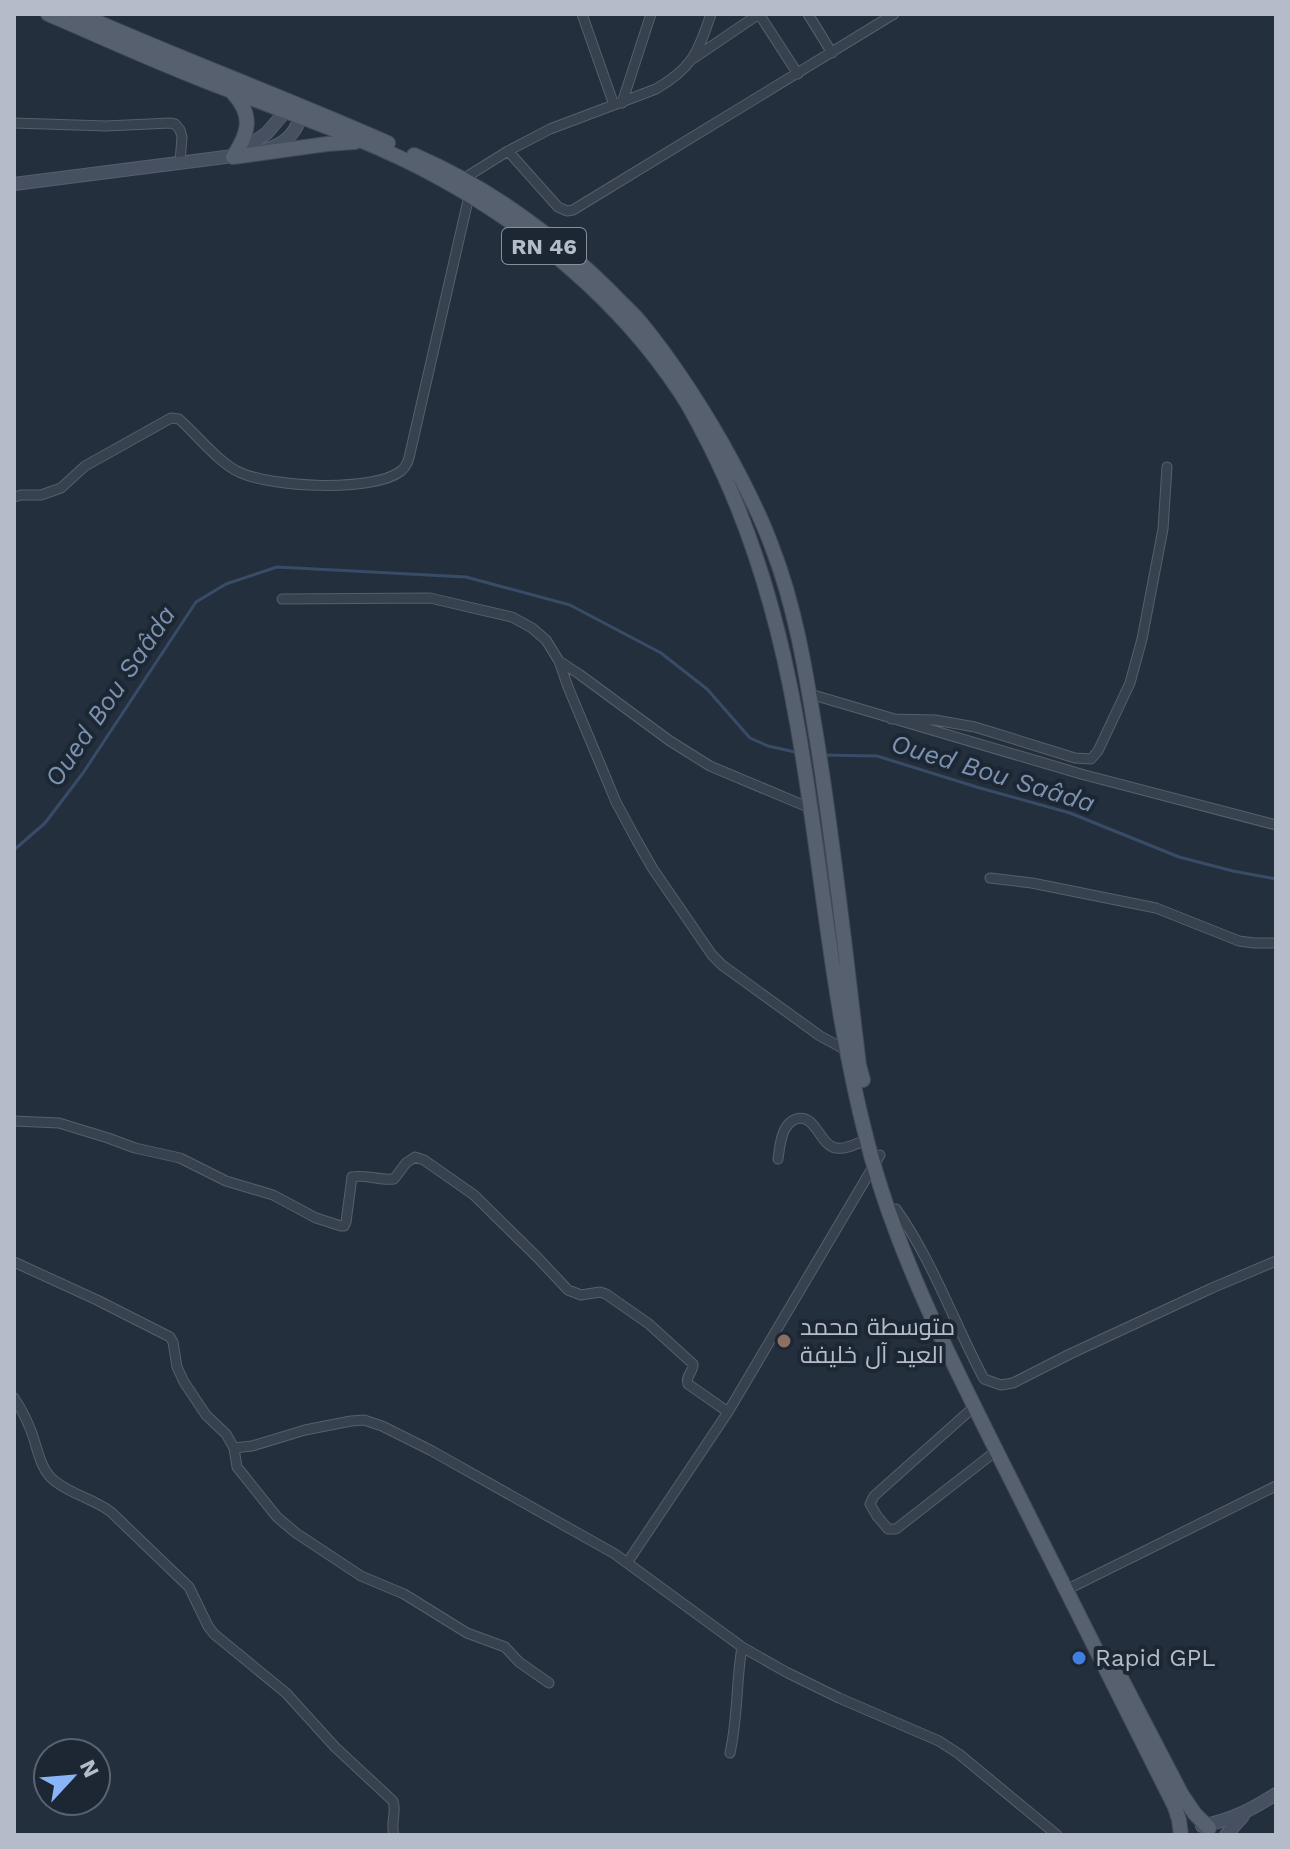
<svg xmlns="http://www.w3.org/2000/svg" width="1290" height="1849" viewBox="0 0 1290 1849" font-family="'Work Sans',Cairo,sans-serif">
	<style>
		.lines { fill: none; stroke-linecap: round; stroke-linejoin: round }
		.stream { stroke: #394c67; stroke-width: 3 }
		.street-casing { stroke: #565f6c; stroke-width: 11 }
		.secondary-casing { stroke: #565f6c; stroke-width: 14 }
		.primary-casing { stroke: #414a57; stroke-width: 16 }
		.street { stroke: #38414e; stroke-width: 9 }
		.secondary { stroke: #465061; stroke-width: 12 }
		.primary { stroke: #56606e; stroke-width: 14 }
		.education-dot { fill: #8d6e63; stroke: #1d2633; stroke-width: 3 }
		.shop-dot { fill: #3f7fe0; stroke: #1d2633; stroke-width: 3 }
		.labels { text-anchor: middle; stroke-width: 8; stroke-linejoin: round; paint-order: stroke }
		.shield { fill: #1d2633; stroke: #878f9c; stroke-width: 2 }
		.shield-label { font-size: 22px; font-weight: bold; fill: #b4bcc9 }
		.poi-label { font-size: 24px; fill: #b4bcc9; stroke: #1d2633; text-anchor: start }
		.water-label { font-size: 26px; font-style: italic; fill: #7c92b1; stroke: #1d2633 }
	</style>
	<rect width="100%" height="100%" fill="#242f3e"/>
	<g class="lines">
		<path class="stream" d="M822,755L877,756L980,788L1070,813L1179,857L1233,871L1276,879
			M14,850L45,823L83,773L196,602L226,584L277,567L466,577L570,605L661,653L707,689L750,738L768,746L795,752"/>
		<g class="street-casing">
			<path id="street" d="M582,14L614,105
				M808,14L832,53
				M694,58L759,14L798,74
				M622,103L651,14
				M14,123L106,126L170,123L175,124L180,130L182,137L180,162
				M508,151L558,207L567,211L573,210L894,14
				M463,179L508,151L550,129L656,89C692,68 698,53 711,14
				M14,497L21,495H41L61,488L85,466L171,418L179,419C196,434 219,463 239,472C270,487 372,493 401,471C408,465 409,458 411,449L469,196
				M282,599L430,598L512,617L532,628L546,640L559,661L568,687L616,802L637,841L653,869L712,955L722,965L820,1036L846,1050
				M559,661L579,674L670,741L710,766L810,808
				M810,694L1081,774L1276,825
				M891,719L935,720L975,727L1075,758L1091,759L1098,751L1130,683L1142,639L1163,529L1167,467
				M990,878L1032,883L1156,908L1239,941L1254,943H1276
				M14,1121L59,1123L108,1138L135,1148L180,1158L226,1181L273,1195L316,1218L341,1226H344L346,1222L352,1177C366,1174 380,1181 394,1179L406,1163L415,1157L424,1160L474,1195L537,1257L568,1290L581,1295L600,1292L606,1294L649,1324L693,1364C694,1371 685,1376 688,1384L728,1412
				M778,1159C780,1146 781,1124 796,1119C816,1113 819,1145 836,1148C846,1150 858,1143 867,1139
				M896,1209C933,1261 954,1323 984,1379L1001,1385L1013,1383L1070,1354L1212,1288L1276,1261
				M14,1262L97,1300L170,1337L173,1342L177,1367L184,1382L206,1415L226,1434L234,1448L237,1467L277,1517L296,1533L361,1576L404,1594L467,1633L505,1647L519,1662L549,1683
				M14,1398C20,1407 25,1416 29,1426C38,1445 38,1469 56,1482C73,1495 94,1499 111,1512L189,1587L208,1626L214,1634L286,1693L335,1747L393,1801C397,1813 390,1823 394,1835
				M975,1406L874,1496L870,1504L877,1516L888,1529H896L996,1451
				M234,1448L252,1446L305,1430L351,1421L364,1420L382,1426L432,1451L615,1554L742,1647C736,1682 738,1718 730,1753
				M627,1563L728,1412L880,1155
				M1066,1590L1276,1486
				M742,1647L786,1672L839,1698L939,1741L959,1754L1057,1835"/>
		</g>
		<g class="secondary-casing">
			<path id="secondary" d="M267,149C288,143 297,131 303,110
				M235,155L267,133L289,107
				M14,184L241,155
				M1202,1826C1233,1819 1249,1811 1276,1794
				M1226,1835L1243,1816"/>
		</g>
		<g class="primary-casing">
			<path id="primary" d="M48,14C111,41 173,70 237,93C303,118 374,142 436,176C532,228 620,301 680,392C691,408 699,425 708,442C753,530 780,625 797,723C823,868 832,1017 872,1159C901,1262 954,1366 1002,1462C1060,1577 1118,1692 1175,1807L1179,1820L1181,1835
				M79,14C181,59 286,98 388,143
				M232,92C254,115 249,133 233,157
				M414,155C488,187 555,236 612,293C621,303 632,312 641,323C672,361 698,401 722,443C741,477 759,511 772,547C797,611 807,680 818,747C835,853 846,959 859,1065L863,1080
				M233,157L327,144L355,142
				M1119,1674L1182,1795L1195,1814L1209,1828"/>
		</g>
		<use href="#street" class="street"/>
		<use href="#secondary" class="secondary"/>
		<use href="#primary" class="primary"/>
	</g>
	<circle class="education-dot" cx="784" cy="1341" r="8"/>
	<circle class="shop-dot" cx="1079" cy="1658" r="8"/>
	<g class="labels">
		<rect class="shield" x="502" y="228" width="84" height="36" rx="6"/>
		<g class="shield-label">
			<text x="544" y="254">RN 46</text>
		</g>
		<g class="poi-label">
			<text x="800" y="1335">متوسطة محمد<tspan x="800" dy="28">العيد آل خليفة</tspan></text>
			<text x="1095" y="1666">Rapid GPL</text>
		</g>
		<g class="water-label">
			<text transform="translate(110 696) rotate(-56)" y="9">Oued Bou Saâda</text>
			<text transform="translate(993 773) rotate(17)" y="9">Oued Bou Saâda</text>
		</g>
	</g>
	<rect width="1290" height="1849" fill="none" stroke="#b4bcc9" stroke-width="32"/>
	<g transform="translate(72 1777) rotate(64)"><circle r="38" fill="#1d2633" stroke="#59626f" stroke-width="2"/>
	<path d="M0-6L14 30L0 20L-14 30Z" fill="#8ab4f8"/>
	<text y="-12" font-size="22" font-weight="bold" text-anchor="middle" fill="#b4bcc9">N</text>
	</g>
</svg>
